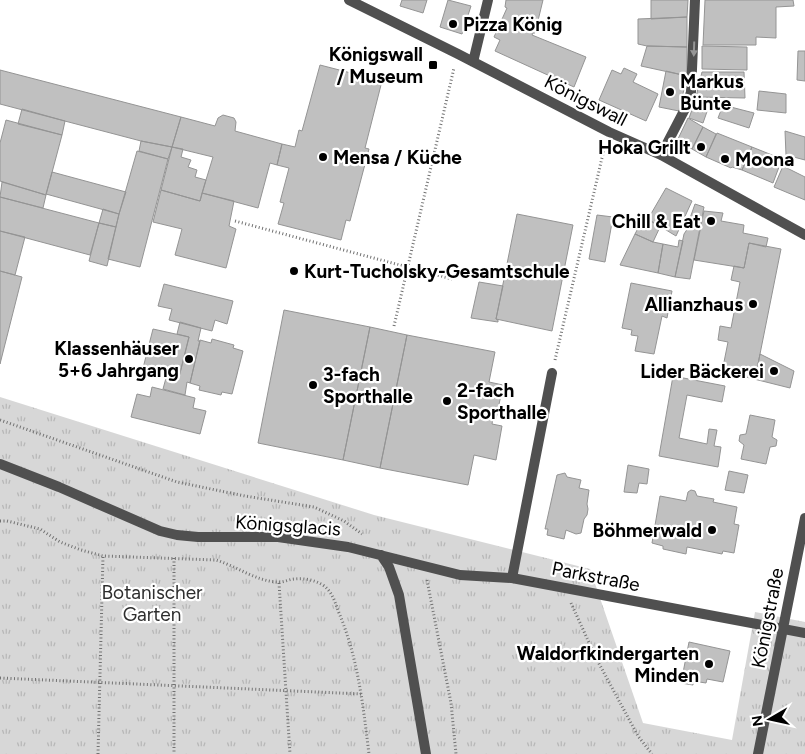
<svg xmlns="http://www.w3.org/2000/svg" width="805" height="754" viewBox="0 0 805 754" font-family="Figtree,sans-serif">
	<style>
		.park { fill: url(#park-tufts) }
		.building { fill: #c0c0c0; stroke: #949494 }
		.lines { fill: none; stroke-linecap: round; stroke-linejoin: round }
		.path { stroke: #727272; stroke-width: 3; stroke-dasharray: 1 2.5; stroke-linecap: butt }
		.lane { stroke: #505050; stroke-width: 10 }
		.street { stroke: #505050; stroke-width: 10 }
		.oneway { fill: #969696 }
		.poi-dot { fill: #000; stroke: #fff; stroke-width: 2 }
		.labels { text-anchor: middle; stroke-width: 4.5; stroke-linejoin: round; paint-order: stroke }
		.poi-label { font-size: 19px; font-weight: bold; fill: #000; stroke: #fff; text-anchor: end }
		.street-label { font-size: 19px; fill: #000; stroke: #fff }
		.park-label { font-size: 19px; fill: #2e2e2e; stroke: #fff }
	</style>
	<defs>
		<pattern id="park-tufts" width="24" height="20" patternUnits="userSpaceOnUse" patternTransform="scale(1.25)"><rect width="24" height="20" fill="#d7d7d7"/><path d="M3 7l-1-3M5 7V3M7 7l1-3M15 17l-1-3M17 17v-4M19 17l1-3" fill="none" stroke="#b7b7b7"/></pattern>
	</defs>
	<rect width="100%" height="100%" fill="#fff"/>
	<path class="park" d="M0,397L374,515L590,569L643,723L732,740L755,612L805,622V754H0Z"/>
	<path class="building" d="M402,0H427L423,13L400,6Z
		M448,0L471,6L462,34L440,27Z
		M506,0H543L535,33H533L532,35L586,57L574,87L495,51L500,40L494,37L507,8L505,7Z
		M651,0H688L687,17L651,19Z
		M705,0H793L794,6L776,7V38L756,37V45H703Z
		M687,17V47L647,46L638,44V19Z
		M647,46L687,47V76L641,66Z
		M702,46L747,47V70L702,69Z
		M798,51H805V81L797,80Z
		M320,65L382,81L365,148L369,149L350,221L346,220L341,240L278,224L284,203L280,202L289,168L277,165L282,144L295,147L299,130L302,131Z
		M624,68L637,74L633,82L658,94L646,121L599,100L612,70L621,74Z
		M0,70L181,117L172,147L141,141L0,104Z
		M666,71L687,76L679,111L659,107Z
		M702,72H744L745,98L696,97Z
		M759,91L786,94V113L757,110Z
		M696,99L710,103L703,123L689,118Z
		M723,105L754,113L749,128L718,118Z
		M22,109L65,121L62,135L18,124Z
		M223,115L234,118L236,122L235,131L282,144L277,165L270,163L258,208L202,193L213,157L172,147L181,117L215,126L218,118Z
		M688,118L703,127L692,149L677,141Z
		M6,120L62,135L46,195L0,181V143Z
		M703,127L716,134L706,157L692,149Z
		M785,131L805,137V160L786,155Z
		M717,133L752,147L742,170L732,167L731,168L706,157Z
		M141,141L172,147L168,159L139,151Z
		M172,147L183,149L181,157L191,160L188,167L197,170L195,177L206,180L200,201L161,190Z
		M752,147L782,159L773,183L742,170Z
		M137,151L168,159L140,267L108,259L119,214Z
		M783,166L805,177V200L774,187Z
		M52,172L126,192L119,214L46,194Z
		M2,182L46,195L43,208L0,197Z
		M666,188L692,201L676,236L648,219Z
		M161,190L200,201L202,193L234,201L229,226L236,229L226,268L175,255L182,229L153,222Z
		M0,197L99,223L90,255L0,231Z
		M695,204L704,207L690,279L675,277L684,234L692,222L689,221Z
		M103,209L119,214L116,227L99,223Z
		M704,211L723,213L721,221L744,225L743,233L768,238L766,247L749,243L744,268L694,260Z
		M517,214L573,225L552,331L496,319Z
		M597,215L613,217L605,262L589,259Z
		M644,217L660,227L653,242L635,234Z
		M99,223L116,227L107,266L89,261Z
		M0,231L25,237L15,275L0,271Z
		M635,234L653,242L663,244L658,273L620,265Z
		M679,240L683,241L675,277L658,273L663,244L678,247Z
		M749,243L781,249L756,374L723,367L728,342L718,340L720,326L731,328L740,282L731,280L734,266L744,268Z
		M0,271L22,277L0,364Z
		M479,282L503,286L496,319L498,320V322L471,318Z
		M631,283L672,291L667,318L662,316L654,354L635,351L638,336L631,335L632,330L622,328Z
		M164,284L233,301L227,324L215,320L212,331L169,320L172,309L158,306Z
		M284,310L370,327L343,460L258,443Z
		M180,322L201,328L198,341H200L190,383L187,382L185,395L163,389L166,378L178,381L189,337L177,334Z
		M370,327L407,335L380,468L343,460Z
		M153,329L189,337L178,381L142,372Z
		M407,335L495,352L489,382L503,385L496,419L493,418L492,424L502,426L496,460L474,455L468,485L380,468Z
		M212,339L234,345L233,348L243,351L232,394L222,392L221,395L199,390L200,386L190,383L200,340L211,343Z
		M760,354L794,371L790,388L722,371L723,367L756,374Z
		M673,376L725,386L722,402L687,395L679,438L707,444L709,429L717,430L714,446L721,447L718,467L659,456Z
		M152,387L195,398L193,408L206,411L200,434L131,417L137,394L150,397Z
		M750,415L775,420L772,437L777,440L776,446L770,447L766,464L741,459L744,445L739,441L740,435L746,434Z
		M628,465L649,469L647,484L639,483L637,493L624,492Z
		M729,471L748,475L744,493L725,490Z
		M565,473L567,477L581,480L579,488L589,490L587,504L588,509L587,515L584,519L581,533L576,534L566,530L564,539L547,535L548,529H545L557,475Z
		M691,490L695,491L697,496L714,499L713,502L737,507L734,524L739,525L734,553L723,551L722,554L687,547L686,554L663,549V546L652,543L660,496L686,501L688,492Z
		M689,642L730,651L723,682L707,679L706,683L693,681V685L681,683Z"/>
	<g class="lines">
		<path class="path" d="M235,221L452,279
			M394,326L454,68
			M555,360L605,145
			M0,420L177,482L245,496L314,507L344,521L362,534
			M0,521H7L40,529L60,542L81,550L103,556L216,560C236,566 256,581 277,582C283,583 289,579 295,579C304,578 314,580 321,584C332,590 335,602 339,613C358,658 363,705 369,754
			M174,558V754
			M427,580L451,703L456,754
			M279,583L290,754
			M571,603L596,658L638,736L652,754
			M0,678L362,694
			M98,754L103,556"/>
		<path class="lane" d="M512,578L552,373"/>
		<path class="street" d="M349,0L458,54L609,132L661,155L805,235
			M473,62L488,0
			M661,155L686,107L691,92L695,0
			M0,464L59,487L160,531L177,535L198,537H278L348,547L460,575L512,578L805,633
			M381,555L389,567L399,595L426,754
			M758,754L805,518"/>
	</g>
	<defs><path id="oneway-solid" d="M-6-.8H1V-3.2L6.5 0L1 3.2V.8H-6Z" transform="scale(1.25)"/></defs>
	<use class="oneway" href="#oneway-solid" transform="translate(694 49) rotate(92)"/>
	<g class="poi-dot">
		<circle cx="453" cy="24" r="5"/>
		<rect x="428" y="60" width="10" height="10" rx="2.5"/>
		<circle cx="670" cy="92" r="5"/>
		<circle cx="701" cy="147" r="5"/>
		<circle cx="323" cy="157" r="5"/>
		<circle cx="725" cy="159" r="5"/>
		<circle cx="711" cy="221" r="5"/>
		<circle cx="294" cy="271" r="5"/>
		<circle cx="753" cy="304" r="5"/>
		<circle cx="189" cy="359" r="5"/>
		<circle cx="774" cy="371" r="5"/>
		<circle cx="313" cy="385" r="5"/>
		<circle cx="447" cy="401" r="5"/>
		<circle cx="712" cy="530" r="5"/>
		<circle cx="709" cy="664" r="5"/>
	</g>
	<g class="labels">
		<g class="poi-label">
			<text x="463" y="31" text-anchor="start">Pizza König</text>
			<text x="423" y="61">Königswall<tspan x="423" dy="22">/ Museum</tspan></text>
			<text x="680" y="88" text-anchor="start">Markus<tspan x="680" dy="22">Bünte</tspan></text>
			<text x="691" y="154">Hoka Grillt</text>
			<text x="333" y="164" text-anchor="start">Mensa / Küche</text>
			<text x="735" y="166" text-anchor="start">Moona</text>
			<text x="701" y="228">Chill &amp; Eat</text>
			<text x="304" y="278" text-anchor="start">Kurt-Tucholsky-Gesamtschule</text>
			<text x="743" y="311">Allianzhaus</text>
			<text x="179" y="355">Klassenhäuser<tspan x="179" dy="22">5+6 Jahrgang</tspan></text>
			<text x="764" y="378">Lider Bäckerei</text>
			<text x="323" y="381" text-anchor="start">3-fach<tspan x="323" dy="22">Sporthalle</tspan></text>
			<text x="457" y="397" text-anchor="start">2-fach<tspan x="457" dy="22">Sporthalle</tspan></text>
			<text x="702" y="537">Böhmerwald</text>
			<text x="699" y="660">Waldorfkindergarten<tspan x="699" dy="22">Minden</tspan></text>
		</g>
		<g class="street-label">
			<text transform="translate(586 100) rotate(27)" y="7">Königswall</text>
			<text transform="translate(288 525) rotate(4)" y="7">Königsglacis</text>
			<text transform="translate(596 576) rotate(11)" y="7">Parkstraße</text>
			<text transform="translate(767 618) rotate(-79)" y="7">Königstraße</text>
		</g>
		<g class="park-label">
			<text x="152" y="599">Botanischer<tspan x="152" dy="22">Garten</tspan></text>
		</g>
	</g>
	<g transform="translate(770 719) rotate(261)" stroke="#ffffff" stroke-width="4" paint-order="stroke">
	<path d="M0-4L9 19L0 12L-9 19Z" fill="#000000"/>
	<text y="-8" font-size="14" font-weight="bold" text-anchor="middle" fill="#000000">N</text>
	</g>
</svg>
